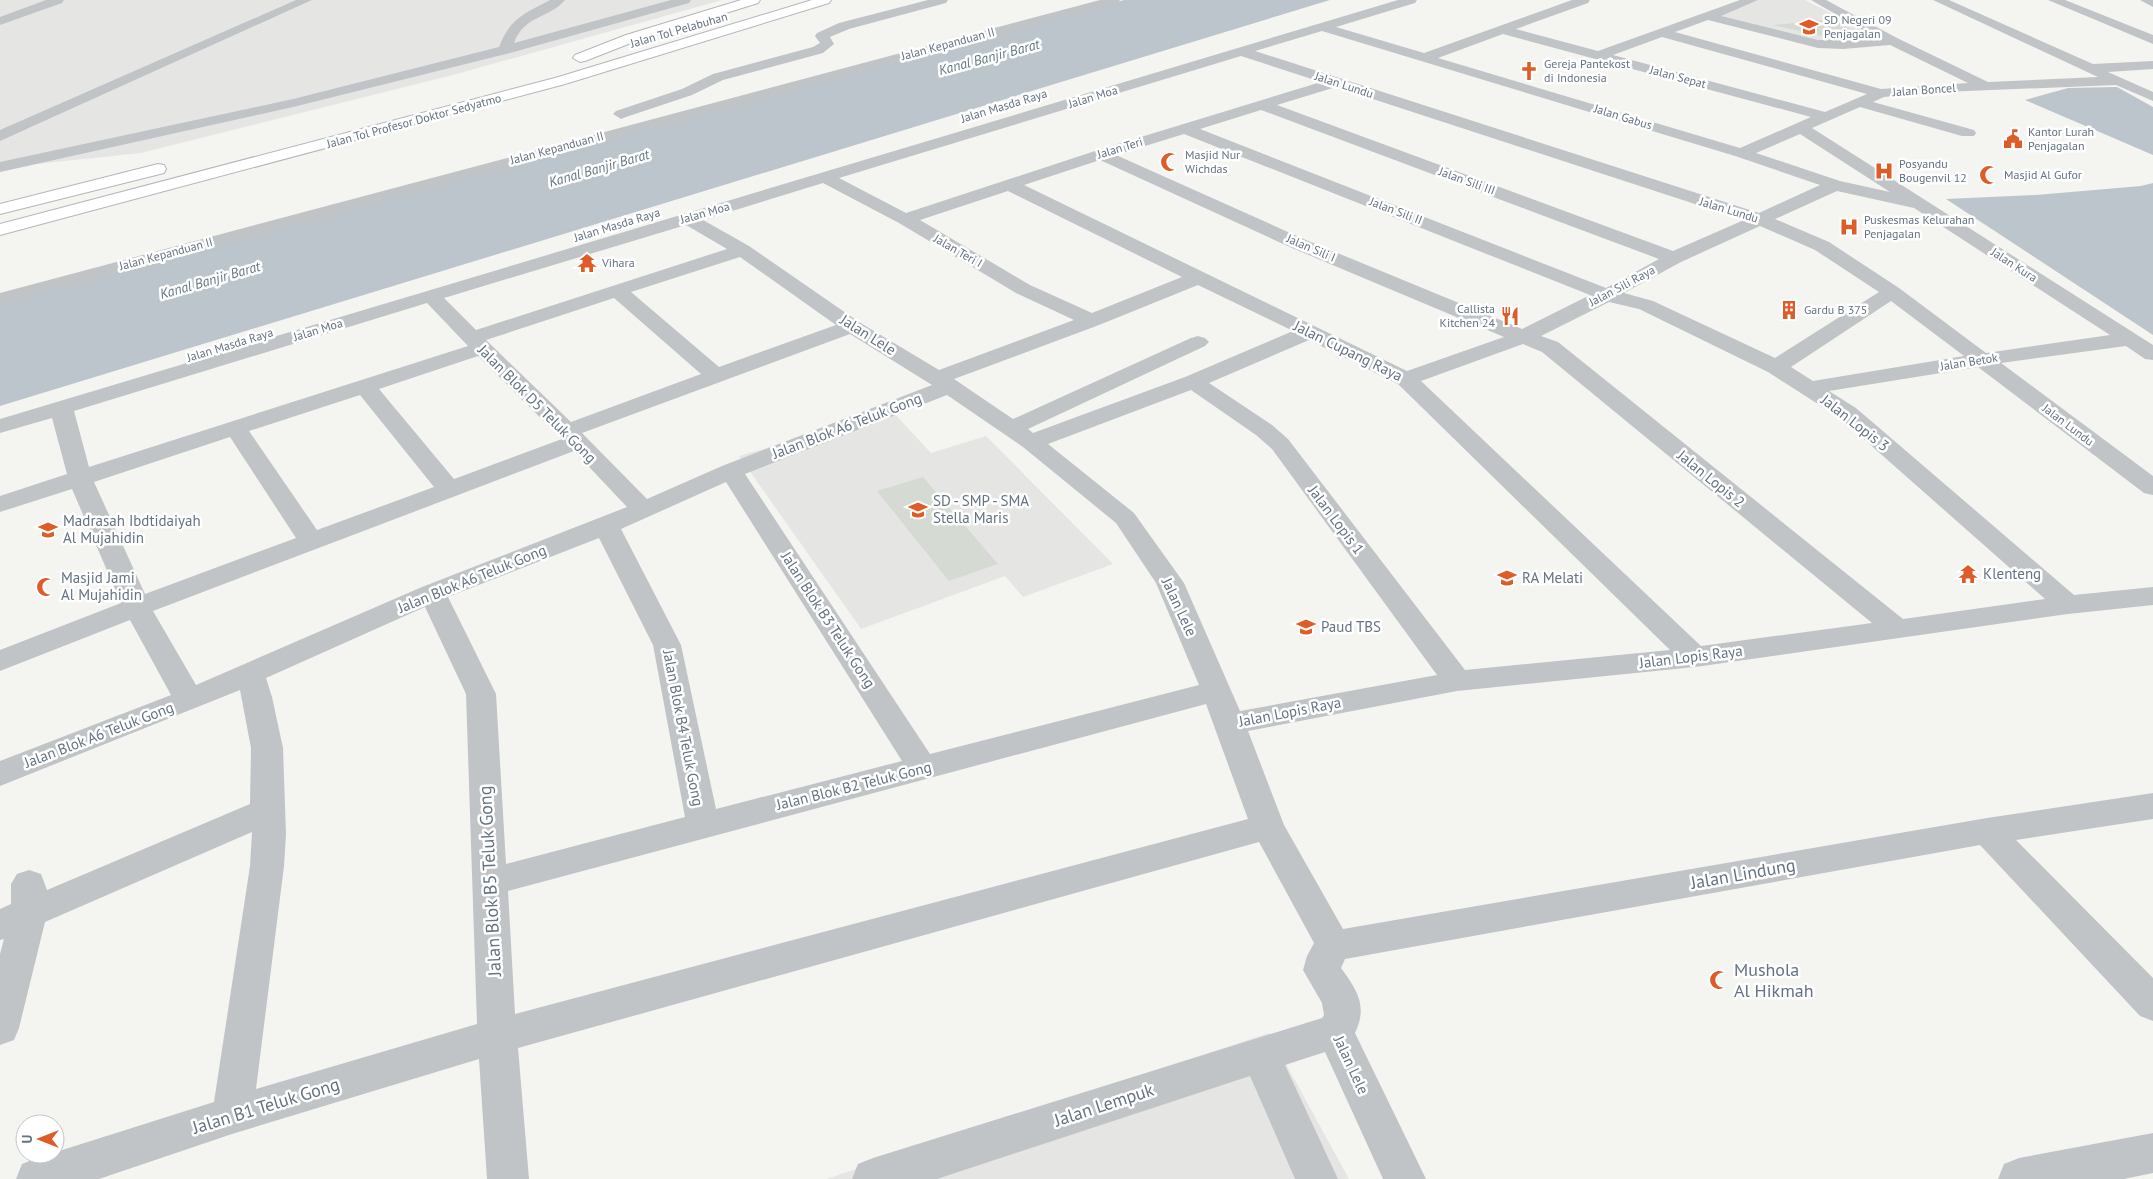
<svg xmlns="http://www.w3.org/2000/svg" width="2153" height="1179" viewBox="0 0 2153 1179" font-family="'PT Sans',sans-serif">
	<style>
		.built { fill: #e5e6e4 }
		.green { fill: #d5dbd2 }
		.water { fill: #bbc5cb }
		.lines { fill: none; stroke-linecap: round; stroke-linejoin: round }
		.highway-casing { stroke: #b3b6b9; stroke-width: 2 }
		.minor { fill: #c0c4c7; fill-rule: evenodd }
		.highway { fill: #fff; fill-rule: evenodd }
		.labels { text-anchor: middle; stroke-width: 5; stroke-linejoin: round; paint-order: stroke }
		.far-poi-label { font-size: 12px; fill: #647381; stroke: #fff; text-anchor: start }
		.far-street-label { font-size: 12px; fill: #647381; stroke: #fff }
		.far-water-label { font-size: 14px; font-style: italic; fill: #647a85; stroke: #fff }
		.street-label { font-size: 15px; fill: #647381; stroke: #fff }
		.poi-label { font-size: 15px; fill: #647381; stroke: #fff; text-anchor: start }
		.near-street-label { font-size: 18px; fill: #647381; stroke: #fff }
		.near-poi-label { font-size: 18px; fill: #647381; stroke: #fff; text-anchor: start }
	</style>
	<rect width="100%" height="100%" fill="#f4f5f1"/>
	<path class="built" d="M0,0H722L453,75L141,153L37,164L0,172Z
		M1744,0H1805L1882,39L1815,41L1709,15Z
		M892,411L931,453L986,436L1113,564L1023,597L1005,576L861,629L739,456Z
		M1269,1033L1349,1179H826Z"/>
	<path class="green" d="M1834,19L1864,37H1827L1772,25Z
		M923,477L998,564L949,581L877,491Z"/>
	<path class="water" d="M1124,0H1330L0,406V303Z
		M2117,87L2153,107V155L2025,100L2068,88Z
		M2153,183V335L1946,199L2036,195L2141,186Z"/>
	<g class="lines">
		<g class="highway-casing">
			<path id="highway" d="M741,0H760L758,3L636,41L585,61L580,62L573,58L575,55L626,35Z
				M812,0H831L829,3L565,84L0,235V224L555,78Z
				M158,164L164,165L166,169L164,173L0,214V204Z"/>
		</g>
		<path class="minor" d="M46,0H64L62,3L0,25V17Z
			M296,0H312L0,141V130Z
			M550,0H565C549,19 524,15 514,43L671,0H691L689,3L510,53L293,107L0,172V162L293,99L499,47C510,18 524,14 550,0Z
			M928,0H948L946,3L849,29L830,37L834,44L823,53L723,80L692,95L626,117L621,119L613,114L616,111L682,89L713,74L813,47L820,43L815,36L817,33L839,23Z
			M1100,0H1120L1118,3L0,305V293Z
			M1398,0H1417L1415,3L1336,27L1424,53L1572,0H1590L1588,3L1516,29L1598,51L1740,0H1758L1721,16L1818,40L1877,38L1811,0H1826L1897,38L1988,82L2098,77L1933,0H1949L2093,64L2153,61V69L2108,72L2153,92V101L2116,85L1918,93L1884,97L1873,102L1974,130L1976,133L1974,136H1962L1860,107L1812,128L2153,345V360L2145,359L2126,346L2001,363L2153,476V495L2144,493L1978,367L1829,391L1856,408L2074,595L2153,587V605L2068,614L1695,667L1457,691L1248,731L1284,825L1343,929L1987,818L2153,793V819L2016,840L2153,978V1021L2140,1016L1980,845L1345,959L1341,968C1357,990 1368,1006 1355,1033L1426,1179H1383L1325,1052L1285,1065L1338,1179H1295L1250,1076L937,1179H852L858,1164L873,1158L1322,1018L1324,1015L1322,1003L1303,970L1307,956L1314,943L1259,842L518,1048L529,1179H487L479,1059L232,1134L99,1179H16L22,1164L37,1158L214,1102L250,866L252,832L45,922L19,1028L14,1040L0,1045V954L4,939L0,940V909L11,904V884L17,874L29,870L41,874L47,890L250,804L251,748L240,690L0,786V761L171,695L130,620L0,671V650L121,603L72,489L0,512V496L67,474L52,418L0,433V419ZM1708,20L1818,48L1843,49L1890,45L1968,83L1881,89L1675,32ZM1322,31L1735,156L1820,185L1759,213L1255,51ZM1503,34L1811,117L1740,148L1438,58ZM1662,37L1867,94L1825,112L1613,55ZM1241,56L1321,82L1095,151L906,213L839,178ZM1336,87L1744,220L1673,251L1277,105ZM1261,110L1659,259L1606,288L1200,129ZM1184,134L1590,295L1522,329L1306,240L1116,155ZM1800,134L1890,192L1840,181L1756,153ZM1100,160L1292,248L1504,337L1407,371L1024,185ZM823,183L899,223L1016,293L1074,320L939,370L859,322L749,246L703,220ZM1008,191L1182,277L1092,313L1030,285L920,220ZM1837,191L1914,208L2110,335L1986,353L1899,288L1829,242L1775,219ZM686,225L727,249L476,330L444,298ZM1760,226L1815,250L1879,292L1775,358L1653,301L1624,293L1681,262ZM740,257L836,325L719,367L631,292ZM1198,285L1293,331L1185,377L1033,433L1028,429L1205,346L1209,342L1205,338L1198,336L1191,338L1013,419L954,379L1099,325ZM614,298L701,374L571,422L486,340ZM1891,301L1964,356L1813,381L1791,367ZM1609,302L1639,309L1768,372L1840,418L2045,599L1903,619L1558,342L1541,336ZM427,303L468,346L89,467L74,411ZM850,334L932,385L722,466L647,499L582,433ZM1309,340L1398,384L1670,650L1465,670L1288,439L1272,425L1209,383ZM1523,344L1542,352L1872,623L1701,646L1421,381ZM478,356L562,439L454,479L379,389ZM1191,390L1256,435L1272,449L1437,675L1240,711L1184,583L1134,513L1048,444ZM360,395L434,487L317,530L249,431ZM947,395L1023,447L1116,523L1156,583L1199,685L930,754L745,474ZM230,437L296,538L145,594L94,482ZM574,451L627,507L422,587L196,685L153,611ZM726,482L902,761L716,809L681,645L621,529ZM599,538L653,645L685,817L506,864L496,694L448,597ZM425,607L466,694L477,1024L256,1089L284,866L286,834L283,748L272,697L266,678ZM1206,704L1248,819L515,1014L508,891Z
			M2048,0H2065L2153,35V44Z
			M2140,0H2153V7Z
			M2153,1133V1173L2124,1179H1998L2004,1164L2019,1158Z"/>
		<use href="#highway" class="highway"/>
	</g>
	<defs>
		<g id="school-bare" transform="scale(1.5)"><path d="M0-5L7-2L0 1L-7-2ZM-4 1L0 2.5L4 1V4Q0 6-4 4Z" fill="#de5c27" stroke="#fff" stroke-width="2.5" paint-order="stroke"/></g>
		<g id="church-bare" transform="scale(1.5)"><path d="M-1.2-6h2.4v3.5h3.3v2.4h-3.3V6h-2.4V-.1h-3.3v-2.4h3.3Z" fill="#de5c27" stroke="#fff" stroke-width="2.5" paint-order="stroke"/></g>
		<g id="civic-bare" transform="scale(1.5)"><path d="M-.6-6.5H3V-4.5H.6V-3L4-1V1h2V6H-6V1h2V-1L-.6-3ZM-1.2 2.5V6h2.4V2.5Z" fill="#de5c27" stroke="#fff" stroke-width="2.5" paint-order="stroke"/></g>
		<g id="mosque-bare" transform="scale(1.5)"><path d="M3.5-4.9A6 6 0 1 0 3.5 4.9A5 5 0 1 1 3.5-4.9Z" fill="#de5c27" stroke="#fff" stroke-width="2.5" paint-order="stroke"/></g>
		<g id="hospital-bare" transform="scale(1.5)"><path d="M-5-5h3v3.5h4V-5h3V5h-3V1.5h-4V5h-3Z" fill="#de5c27" stroke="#fff" stroke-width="2.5" paint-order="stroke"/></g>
		<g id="temple-bare" transform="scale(1.5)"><path d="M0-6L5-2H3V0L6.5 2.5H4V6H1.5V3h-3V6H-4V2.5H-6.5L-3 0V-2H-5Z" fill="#de5c27" stroke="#fff" stroke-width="2.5" paint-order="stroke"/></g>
		<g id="building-bare" transform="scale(1.5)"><path d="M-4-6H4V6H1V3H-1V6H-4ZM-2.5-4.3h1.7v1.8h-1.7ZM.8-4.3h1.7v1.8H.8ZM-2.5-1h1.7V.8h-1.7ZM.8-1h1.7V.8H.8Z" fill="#de5c27" stroke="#fff" stroke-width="2.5" paint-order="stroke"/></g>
		<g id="restaurant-bare" transform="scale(1.5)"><path d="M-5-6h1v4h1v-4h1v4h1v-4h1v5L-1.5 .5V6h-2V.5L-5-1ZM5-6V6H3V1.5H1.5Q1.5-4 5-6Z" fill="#de5c27" stroke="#fff" stroke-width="2.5" paint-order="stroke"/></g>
	</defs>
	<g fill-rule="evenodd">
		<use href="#school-bare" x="1809" y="27"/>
		<use href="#church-bare" x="1529" y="71"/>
		<use href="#civic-bare" x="2013" y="139"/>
		<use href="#mosque-bare" x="1170" y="162"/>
		<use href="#hospital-bare" x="1884" y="171"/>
		<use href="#mosque-bare" x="1989" y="175"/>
		<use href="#hospital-bare" x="1849" y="227"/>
		<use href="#temple-bare" x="587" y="263"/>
		<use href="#building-bare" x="1789" y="310"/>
		<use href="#restaurant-bare" x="1510" y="316"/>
		<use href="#school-bare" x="918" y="510"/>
		<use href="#school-bare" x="48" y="530"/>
		<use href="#temple-bare" x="1968" y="574"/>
		<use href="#school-bare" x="1507" y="578"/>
		<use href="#mosque-bare" x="46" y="587"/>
		<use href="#school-bare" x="1306" y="627"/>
		<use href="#mosque-bare" x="1719" y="980"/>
	</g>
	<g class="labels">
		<g class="far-poi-label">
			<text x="1824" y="24">SD Negeri 09<tspan x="1824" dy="14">Penjagalan</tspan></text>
			<text x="1544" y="68">Gereja Pantekost<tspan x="1544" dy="14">di Indonesia</tspan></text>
			<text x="2028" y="136">Kantor Lurah<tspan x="2028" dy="14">Penjagalan</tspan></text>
			<text x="1185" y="159">Masjid Nur<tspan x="1185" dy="14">Wichdas</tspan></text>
			<text x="1899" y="168">Posyandu<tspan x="1899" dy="14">Bougenvil 12</tspan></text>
			<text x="2004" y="179">Masjid Al Gufor</text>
			<text x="1864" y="224">Puskesmas Kelurahan<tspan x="1864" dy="14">Penjagalan</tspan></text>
			<text x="602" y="267">Vihara</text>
			<text x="1495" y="313" text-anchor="end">Callista<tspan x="1495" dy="14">Kitchen 24</tspan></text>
			<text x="1804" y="314">Gardu B 375</text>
		</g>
		<g class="far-street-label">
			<text transform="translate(679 30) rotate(-16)" y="4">Jalan Tol Pelabuhan</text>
			<text transform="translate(948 44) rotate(-15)" y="4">Jalan Kepanduan II</text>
			<text transform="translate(1678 77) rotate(15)" y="4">Jalan Sepat</text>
			<text transform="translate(1344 85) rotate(18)" y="4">Jalan Lundu</text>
			<text transform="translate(1924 90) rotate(-4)" y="4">Jalan Boncel</text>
			<text transform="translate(1093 97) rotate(-17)" y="4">Jalan Moa</text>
			<text transform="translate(1004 106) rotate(-17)" y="4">Jalan Masda Raya</text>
			<text transform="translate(1623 117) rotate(17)" y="4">Jalan Gabus</text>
			<text transform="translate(414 121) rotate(-15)" y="4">Jalan Tol Profesor Doktor Sedyatmo</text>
			<text transform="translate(557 148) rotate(-15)" y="4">Jalan Kepanduan II</text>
			<text transform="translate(1120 148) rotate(-17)" y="4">Jalan Teri</text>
			<text transform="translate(1467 181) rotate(20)" y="4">Jalan Sili III</text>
			<text transform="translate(1729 210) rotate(17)" y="4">Jalan Lundu</text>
			<text transform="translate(1396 211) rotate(21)" y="4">Jalan Sili II</text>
			<text transform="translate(705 213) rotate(-16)" y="4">Jalan Moa</text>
			<text transform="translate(617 225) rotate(-17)" y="4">Jalan Masda Raya</text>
			<text transform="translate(1311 248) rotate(23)" y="4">Jalan Sili I</text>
			<text transform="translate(958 251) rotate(30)" y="4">Jalan Teri I</text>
			<text transform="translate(166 254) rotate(-15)" y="4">Jalan Kepanduan II</text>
			<text transform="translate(2014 265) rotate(33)" y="4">Jalan Kura</text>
			<text transform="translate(1622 286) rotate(-28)" y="4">Jalan Sili Raya</text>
			<text transform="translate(318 330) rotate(-17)" y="4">Jalan Moa</text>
			<text transform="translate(230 345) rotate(-17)" y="4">Jalan Masda Raya</text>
			<text transform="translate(1969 362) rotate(-9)" y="4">Jalan Betok</text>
			<text transform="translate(2068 425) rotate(37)" y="4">Jalan Lundu</text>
		</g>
		<g class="far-water-label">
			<text transform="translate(989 57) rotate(-15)" y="5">Kanal Banjir Barat</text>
			<text transform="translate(599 168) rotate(-16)" y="5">Kanal Banjir Barat</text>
			<text transform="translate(210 280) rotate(-16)" y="5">Kanal Banjir Barat</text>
		</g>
		<g class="street-label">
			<text transform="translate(868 335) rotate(32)" y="5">Jalan Lele</text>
			<text transform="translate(1348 351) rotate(26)" y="5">Jalan Cupang Raya</text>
			<text transform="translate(537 404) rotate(45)" y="5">Jalan Blok D5 Teluk Gong</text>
			<text transform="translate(1855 423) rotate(38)" y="5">Jalan Lopis 3</text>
			<text transform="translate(847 426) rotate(-21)" y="5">Jalan Blok A6 Teluk Gong</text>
			<text transform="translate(1711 479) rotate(39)" y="5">Jalan Lopis 2</text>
			<text transform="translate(1336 520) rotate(53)" y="5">Jalan Lopis 1</text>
			<text transform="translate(472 579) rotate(-22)" y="5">Jalan Blok A6 Teluk Gong</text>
			<text transform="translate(1179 607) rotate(65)" y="5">Jalan Lele</text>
			<text transform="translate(828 620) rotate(57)" y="5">Jalan Blok B3 Teluk Gong</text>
			<text transform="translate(1691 657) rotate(-7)" y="5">Jalan Lopis Raya</text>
			<text transform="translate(1290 712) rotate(-11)" y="5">Jalan Lopis Raya</text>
			<text transform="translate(683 728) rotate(79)" y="5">Jalan Blok B4 Teluk Gong</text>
			<text transform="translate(99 735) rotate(-21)" y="5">Jalan Blok A6 Teluk Gong</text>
			<text transform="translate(854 786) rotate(-14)" y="5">Jalan Blok B2 Teluk Gong</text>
			<text transform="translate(1351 1065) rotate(65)" y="5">Jalan Lele</text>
		</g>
		<g class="poi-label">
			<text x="933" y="506">SD - SMP - SMA<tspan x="933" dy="17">Stella Maris</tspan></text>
			<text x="63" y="526">Madrasah Ibdtidaiyah<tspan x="63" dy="17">Al Mujahidin</tspan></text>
			<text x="1983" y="579">Klenteng</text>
			<text x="61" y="583">Masjid Jami<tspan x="61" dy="17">Al Mujahidin</tspan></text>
			<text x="1522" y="583">RA Melati</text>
			<text x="1321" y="632">Paud TBS</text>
		</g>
		<g class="near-street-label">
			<text transform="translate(1743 874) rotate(-10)" y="6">Jalan Lindung</text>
			<text transform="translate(490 881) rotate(-93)" y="6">Jalan Blok B5 Teluk Gong</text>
			<text transform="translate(1104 1105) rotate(-18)" y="6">Jalan Lempuk</text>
			<text transform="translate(266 1106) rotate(-17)" y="6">Jalan B1 Teluk Gong</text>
		</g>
		<g class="near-poi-label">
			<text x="1734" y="976">Mushola<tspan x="1734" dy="21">Al Hikmah</tspan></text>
		</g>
	</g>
	<g transform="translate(40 1139) rotate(270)"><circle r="24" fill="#ffffff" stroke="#c1c7cd"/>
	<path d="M0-4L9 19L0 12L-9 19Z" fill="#de5c27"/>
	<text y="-8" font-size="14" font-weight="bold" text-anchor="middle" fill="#647381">U</text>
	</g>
</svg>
